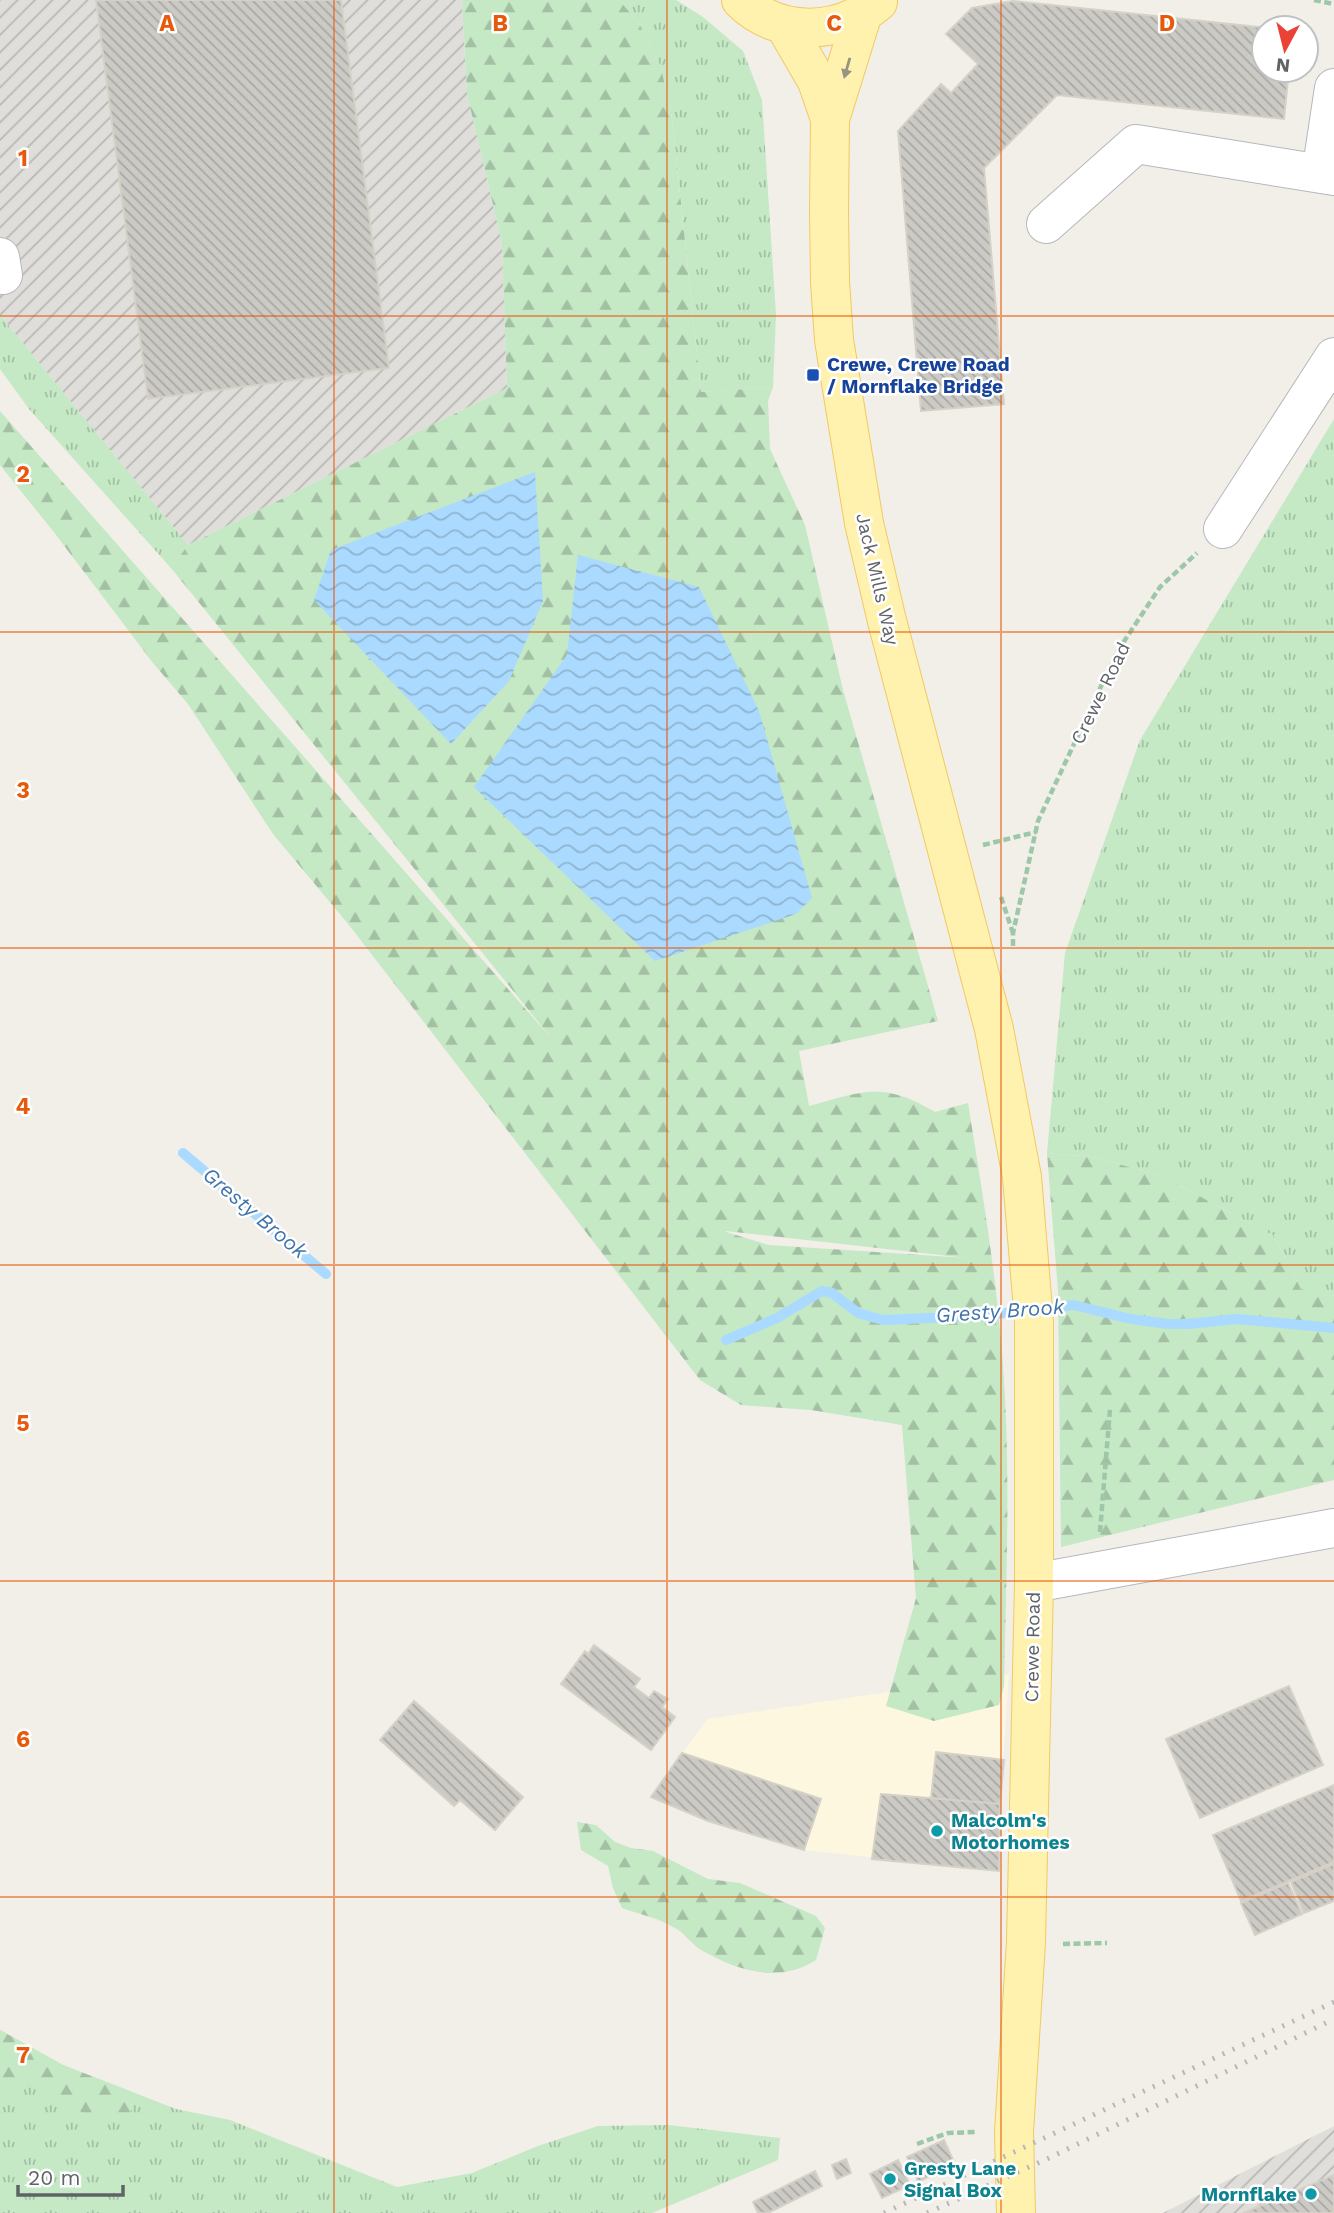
<svg xmlns="http://www.w3.org/2000/svg" width="1334" height="2213" viewBox="0 0 1334 2213" font-family="'Work Sans',sans-serif">
	<style>
		.commercial { fill: #fef7e0 }
		.industrial { fill: url(#industrial-furrows) }
		.grass { fill: url(#grass-tufts) }
		.forest { fill: url(#forest-firs); fill-rule: evenodd }
		.water { fill: url(#water-waves) }
		.lines { fill: none; stroke-linecap: round; stroke-linejoin: round }
		.stream { stroke: #aadaff; stroke-width: 10 }
		.building { fill: url(#building-back-hatch); stroke: #d6d1c6; stroke-width: 2 }
		.minor-casing { stroke: #b5b8bc; stroke-width: 40 }
		.major-casing { stroke: #f2c960; stroke-width: 40 }
		.path { stroke: #9cc7a9; stroke-width: 4.5; stroke-dasharray: 7 3.5; stroke-linecap: butt }
		.minor { stroke: #fff; stroke-width: 38 }
		.major { stroke: #fff2af; stroke-width: 38 }
		.rail { stroke: #b6b7b8; stroke-width: 5; stroke-dasharray: 2 9; stroke-linecap: butt }
		.oneway { fill: #979581 }
		.grid { fill: none; stroke: #e8590c; stroke-width: 2; stroke-opacity: 0.55 }
		.transit-dot { fill: #1a4fb4; stroke: #fff; stroke-width: 2.5 }
		.culture-dot { fill: #0f9aa8; stroke: #fff; stroke-width: 2.5 }
		.labels { text-anchor: middle; stroke-width: 5; stroke-linejoin: round; paint-order: stroke }
		.transit-label { font-size: 19px; font-weight: bold; fill: #164399; stroke: #fff; text-anchor: start }
		.street-label { font-size: 19px; fill: #5f6368; stroke: #fff }
		.culture-label { font-size: 19px; font-weight: bold; fill: #0d838f; stroke: #fff; text-anchor: start }
		.water-label { font-size: 21px; font-style: italic; fill: #4174aa; stroke: #fff }
		.grid-label { font-size: 23px; text-anchor: middle; font-weight: bold; fill: #e8590c; stroke: #fff; stroke-width: 5; stroke-linejoin: round; paint-order: stroke }
	</style>
	<defs>
		<pattern id="industrial-furrows" width="10" height="10" patternUnits="userSpaceOnUse" patternTransform="scale(1.75)"><rect width="10" height="10" fill="#e0deda"/><path d="M-1 1l2-2M0 10L10 0M9 11l2-2" fill="none" stroke="#b9b8b5"/></pattern>
		<pattern id="grass-tufts" width="24" height="20" patternUnits="userSpaceOnUse" patternTransform="scale(1.75)"><rect width="24" height="20" fill="#c5e8c5"/><path d="M3 7l-1-3M5 7V3M7 7l1-3M15 17l-1-3M17 17v-4M19 17l1-3" fill="none" stroke="#a3c0a4"/></pattern>
		<pattern id="forest-firs" width="22" height="20" patternUnits="userSpaceOnUse" patternTransform="scale(1.75)"><rect width="22" height="20" fill="#c5e8c5"/><path d="M5 1l3.5 6h-7zM16 11l3.5 6h-7z" fill="#a3c0a4"/></pattern>
		<pattern id="water-waves" width="16" height="10" patternUnits="userSpaceOnUse" patternTransform="scale(1.75)"><rect width="16" height="10" fill="#aadaff"/><path d="M0 5q4-4 8 0t8 0" fill="none" stroke="#8eb4d2"/></pattern>
		<pattern id="building-back-hatch" width="6" height="6" patternUnits="userSpaceOnUse" patternTransform="scale(1.75)"><rect width="6" height="6" fill="#cccac5"/><path d="M-1 5l2 2M0 0l6 6M5-1l2 2" fill="none" stroke="#a9a8a4"/></pattern>
	</defs>
	<rect width="100%" height="100%" fill="#f1efe8"/>
	<path class="commercial" d="M1009,1674L1000,1804L999,1871L804,1850L708,1821L651,1797L707,1719Z"/>
	<path class="industrial" d="M0,0H462L467,94L502,243L507,388L188,545L0,315Z
		M1334,2126V2213H1163Z"/>
	<path class="grass" d="M619,0H676L703,17L743,51L762,100L776,315L773,387L701,392L672,118L661,67L639,23Z
		M0,315L188,545L171,568L29,409L0,369Z
		M1334,419V1296L1301,1289L1274,1236L1162,1176L1093,1157L1047,1153L1065,953L1140,740Z
		M0,2030L63,2065L176,2109L230,2120L397,2187L472,2173L538,2146L598,2126L669,2125L780,2138L778,2160L652,2213H0Z"/>
	<path class="forest" d="M462,0H619L639,23L661,67L672,118L701,392L773,387L768,401L770,449L805,525L843,690L938,1021L799,1051L809,1106C863,1091 883,1081 935,1112L968,1103C982,1191 997,1278 1003,1366C1011,1472 1006,1580 1004,1686L999,1705L934,1721L886,1706L916,1598L902,1425L811,1410L741,1405L700,1380L349,925L273,834L188,704L153,663L53,531L0,465V411L552,1039L171,568L188,545L507,388L502,243L467,94ZM726,1232V1231L967,1258L769,1245Z
		M1047,1153L1093,1157L1162,1176L1274,1236L1301,1289L1334,1294V1480L1061,1547L1058,1291Z
		M577,1822L596,1825L615,1842L631,1848L653,1851L708,1879L740,1883L816,1916L825,1928L816,1960C778,1984 739,1971 703,1951C691,1945 685,1932 673,1927C658,1918 639,1914 622,1908L613,1888L608,1866L581,1850Z
		M0,2030L63,2065L132,2092L131,2113L86,2116L54,2089L0,2081Z"/>
	<path class="water" d="M535,472L543,601L509,681L451,744L314,600L331,550Z
		M578,555L699,587L759,711L812,898L796,914L655,961L474,787L567,655Z"/>
	<g class="lines">
		<path class="stream" d="M183,1153L326,1274
			M726,1340L777,1318L822,1291L832,1293L858,1313L883,1320L979,1316L1074,1305L1131,1319L1168,1324H1188L1237,1319L1334,1328"/>
	</g>
	<path class="building" d="M96,0H341L389,368L148,399Z
		M1013,1L1268,28H1264V70H1289L1284,119L1057,95L984,168L1004,404L921,411L898,131L941,84L951,93L978,64L946,34L972,8Z
		M594,1645L640,1679L634,1687L649,1698L654,1691L668,1699L662,1707L675,1717L651,1750L561,1684L585,1651L588,1654Z
		M1289,1686L1323,1765L1200,1818L1166,1739Z
		M414,1701L523,1797L495,1830L460,1800L454,1806L380,1740Z
		M936,1752L1004,1760L1000,1804L931,1798Z
		M682,1753L821,1799L804,1850L708,1821L651,1797Z
		M1334,1785V1862L1241,1901L1213,1835Z
		M881,1794L1000,1804L999,1871L872,1859Z
		M1334,1864V1901L1304,1913L1291,1882Z
		M1288,1883L1302,1914L1255,1935L1241,1903Z
		M944,2140L955,2164L918,2182L907,2157Z
		M846,2159L851,2173L837,2179L832,2165Z
		M898,2160L910,2185L882,2198L870,2174Z
		M815,2171L822,2186L768,2213H758L753,2202Z
		M1334,2175V2213H1243Z"/>
	<g class="lines">
		<g class="minor-casing">
			<path id="minor" d="M1321,174L1334,88
				M1046,224L1136,144L1334,176
				M0,257L3,275
				M1223,529L1334,357
				M1034,1583L1334,1528"/>
		</g>
		<g class="major-casing">
			<path id="major" d="M741,0C778,37 839,36 878,2
				M862,16L830,119L829,211L830,282L834,340L864,523L887,621L994,1029L1022,1177L1034,1322V1583L1026,1942L1014,2132L1016,2213
				M785,26L817,81L830,119"/>
		</g>
		<path class="path" d="M1314,0L1334,4
			M983,845L1036,832
			M1001,897L1013,933
			M1013,946V933L1038,821L1117,652L1160,587L1197,553
			M1100,1532L1110,1409
			M1063,1944L1107,1943
			M917,2144L948,2133L977,2132"/>
		<use href="#minor" class="minor"/>
		<use href="#major" class="major"/>
		<path class="rail" d="M884,2213L1334,2002
			M927,2213L1049,2158L1334,2019"/>
	</g>
	<defs><path id="oneway-solid" d="M-6-.8H1V-3.2L6.5 0L1 3.2V.8H-6Z" transform="scale(1.75)"/></defs>
	<use class="oneway" href="#oneway-solid" transform="translate(847 68) rotate(106)"/>
	<path class="grid" d="M334,0V2213M667,0V2213M1001,0V2213M0,316H1334M0,632H1334M0,948H1334M0,1265H1334M0,1581H1334M0,1897H1334"/>
	<rect class="transit-dot" x="806" y="368" width="14" height="14" rx="3.5"/>
	<g class="culture-dot">
		<circle cx="937" cy="1831" r="7"/>
		<circle cx="890" cy="2179" r="7"/>
		<circle cx="1311" cy="2194" r="7"/>
	</g>
	<g class="labels">
		<g class="transit-label">
			<text x="827" y="371">Crewe, Crewe Road<tspan x="827" dy="22">/ Mornflake Bridge</tspan></text>
		</g>
		<g class="street-label">
			<text transform="translate(878 579) rotate(77)" y="7">Jack Mills Way</text>
			<text transform="translate(1100 693) rotate(-64)" y="7">Crewe Road</text>
			<text transform="translate(1032 1647) rotate(-89)" y="7">Crewe Road</text>
		</g>
		<g class="culture-label">
			<text x="951" y="1827">Malcolm's<tspan x="951" dy="22">Motorhomes</tspan></text>
			<text x="904" y="2175">Gresty Lane<tspan x="904" dy="22">Signal Box</tspan></text>
			<text x="1297" y="2201" text-anchor="end">Mornflake</text>
		</g>
		<g class="water-label">
			<text transform="translate(255 1213) rotate(40)" y="7">Gresty Brook</text>
			<text transform="translate(1000 1311) rotate(-4)" y="7">Gresty Brook</text>
		</g>
	</g>
	<g class="grid-label">
		<text x="167" y="31">A</text>
		<text x="500" y="31">B</text>
		<text x="834" y="31">C</text>
		<text x="1167" y="31">D</text>
		<text x="23" y="166">1</text>
		<text x="23" y="482">2</text>
		<text x="23" y="798">3</text>
		<text x="23" y="1114">4</text>
		<text x="23" y="1431">5</text>
		<text x="23" y="1747">6</text>
		<text x="23" y="2063">7</text>
	</g>
	<g transform="translate(1285 49) rotate(187)"><circle r="33" fill="#ffffff" stroke="#bfc1c3" stroke-width="2"/>
	<path d="M0-5L12 26L0 18L-12 26Z" fill="#ea4335"/>
	<text y="-10" font-size="19" font-weight="bold" text-anchor="middle" fill="#5f6368">N</text>
	</g>
	<path d="M18 2185v10h105v-10" fill="none" stroke="#5f6368" stroke-width="3.5"/>
	<text x="28" y="2185" font-size="21" fill="#5f6368" stroke="#ffffff" stroke-width="5" paint-order="stroke">20 m</text>
</svg>
